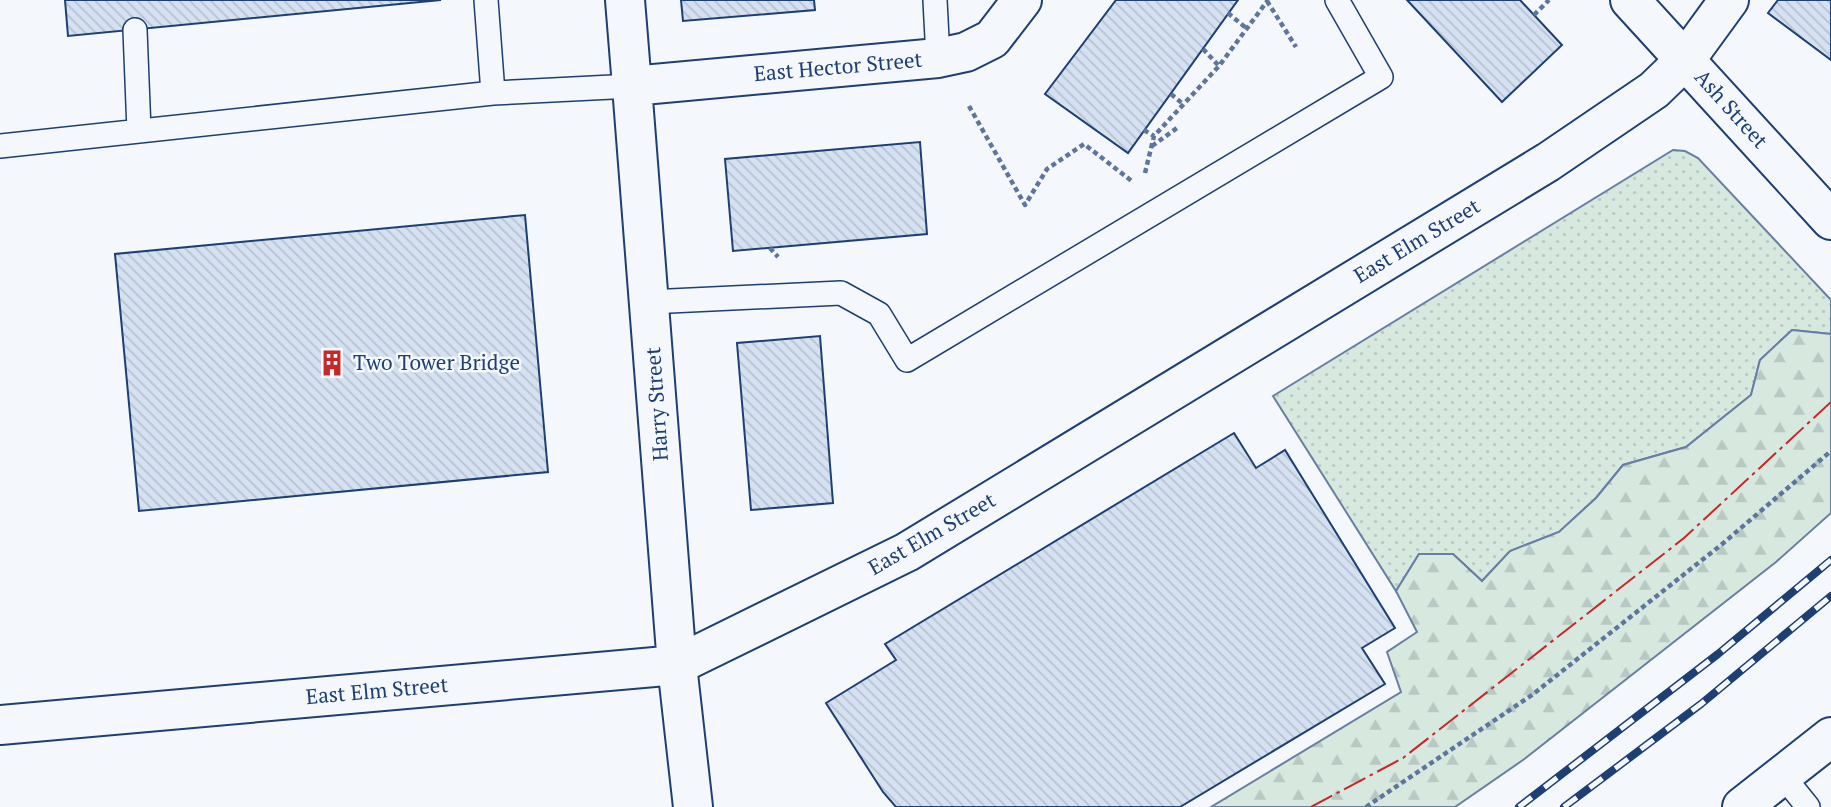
<svg xmlns="http://www.w3.org/2000/svg" width="1831" height="807" viewBox="0 0 1831 807" font-family="'PT Serif',serif">
	<style>
		.grass { fill: url(#grass-dots); stroke: #687fa3; stroke-width: 2 }
		.forest { fill: url(#forest-firs); stroke: #687fa3; stroke-width: 2 }
		.building { fill: url(#building-back-hatch); stroke: #1d3f73; stroke-width: 2 }
		.lines { fill: none; stroke-linecap: round; stroke-linejoin: round }
		.lane-casing { stroke: #1d3f73; stroke-width: 26 }
		.street-casing { stroke: #1d3f73; stroke-width: 42 }
		.secondary-casing { stroke: #1d3f73; stroke-width: 42 }
		.path { stroke: #5e769c; stroke-width: 4.5; stroke-dasharray: 5 3.5; stroke-linecap: butt }
		.lane { stroke: #f4f7fb; stroke-width: 23 }
		.street { stroke: #f4f7fb; stroke-width: 38 }
		.secondary { stroke: #f4f7fb; stroke-width: 38 }
		.rail-casing { stroke: #1d3f73; stroke-width: 8 }
		.rail { stroke: #f4f7fb; stroke-width: 5; stroke-dasharray: 16; stroke-linecap: butt }
		.power { stroke: #c62828; stroke-width: 2; stroke-dasharray: 24 5 3.5 5; stroke-linecap: butt }
		.labels { text-anchor: middle; stroke-width: 5; stroke-linejoin: round; paint-order: stroke }
		.street-label { font-size: 21px; fill: #1d3f73; stroke: #f4f7fb }
		.poi-label { font-size: 21px; fill: #1d3f73; stroke: #f4f7fb; text-anchor: start }
	</style>
	<defs>
		<pattern id="grass-dots" width="8" height="8" patternUnits="userSpaceOnUse" patternTransform="scale(1.75)"><rect width="8" height="8" fill="#d7e8df"/><path d="M2 2h.1M6 6h.1" fill="none" stroke="#b8c8c3" stroke-width="1.8" stroke-linecap="round"/></pattern>
		<pattern id="forest-firs" width="22" height="20" patternUnits="userSpaceOnUse" patternTransform="scale(1.75)"><rect width="22" height="20" fill="#d7e8df"/><path d="M5 1l3.5 6h-7zM16 11l3.5 6h-7z" fill="#b8c8c3"/></pattern>
		<pattern id="building-back-hatch" width="6" height="6" patternUnits="userSpaceOnUse" patternTransform="scale(1.75)"><rect width="6" height="6" fill="#d5e0f0"/><path d="M-1 5l2 2M0 0l6 6M5-1l2 2" fill="none" stroke="#b6c1d1"/></pattern>
	</defs>
	<rect width="100%" height="100%" fill="#f4f7fb"/>
	<path class="grass" d="M1673,150L1685,151L1698,158L1831,300V334L1792,330L1760,360L1751,395L1686,447L1623,465L1596,498L1559,532L1510,551L1482,581L1453,554H1419L1396,591L1273,396Z"/>
	<path class="forest" d="M1792,330L1831,334V513L1776,562L1523,760L1455,807H1211L1401,692L1387,652L1417,632L1396,591L1419,554H1453L1482,581L1510,551L1559,532L1596,498L1623,465L1686,447L1751,395L1760,360Z"/>
	<path class="building" d="M65,0H441L68,36Z
		M681,0H814L815,10L683,21Z
		M1116,0H1238L1128,153L1045,94Z
		M1407,0H1520L1562,45L1502,102Z
		M1778,0H1831V60L1768,13Z
		M920,142L927,234L733,251L725,159Z
		M525,215L548,472L139,511L115,254Z
		M820,336L833,503L751,510L737,343Z
		M1234,433L1256,468L1285,450L1395,628L1362,648L1385,684L1180,807H896L883,792L826,703L896,660L885,644Z"/>
	<g class="lines">
		<g class="lane-casing">
			<path id="lane" d="M486,0L493,93
				M935,0L938,58
				M135,30L139,131
				M0,146L493,93L632,86
				M649,302L841,293L879,314L907,360L1381,77L1337,0
				M1783,776L1808,807"/>
		</g>
		<g class="street-casing">
			<path id="street" d="M625,0L632,86
				M1630,0L1831,220
				M677,665L693,807
				M1742,807L1831,737"/>
		</g>
		<g class="secondary-casing">
			<path id="secondary" d="M677,665L632,86L938,58L966,52L992,39L1022,0
				M0,725L677,665L907,552L1548,162L1654,90L1686,59L1729,0"/>
		</g>
		<path class="path" d="M1267,1L1296,47
			M1228,13L1246,28
			M1534,15L1549,0
			M1203,49L1219,66
			M1171,94L1183,104
			M969,106L1025,205L1047,169L1084,144L1133,182
			M1144,130L1154,136
			M1152,146L1177,128
			M1145,173L1154,136L1219,66L1268,0
			M770,248L778,257
			M1366,807L1532,695L1721,545L1831,451"/>
		<use href="#lane" class="lane"/>
		<use href="#street" class="street"/>
		<use href="#secondary" class="secondary"/>
		<g class="rail-casing">
			<path id="rail" d="M1519,807L1718,654L1831,560
				M1564,807L1701,704L1831,596"/>
		</g>
		<use href="#rail" class="rail"/>
		<path class="power" d="M1311,807L1403,758L1684,538L1831,402"/>
	</g>
	<defs>
		<g id="building-bare" transform="scale(2.1)"><path d="M-4-6H4V6H1V3H-1V6H-4ZM-2.5-4.3h1.7v1.8h-1.7ZM.8-4.3h1.7v1.8H.8ZM-2.5-1h1.7V.8h-1.7ZM.8-1h1.7V.8H.8Z" fill="#c62828" stroke="#f4f7fb" stroke-width="2.5" paint-order="stroke"/></g>
	</defs>
	<g fill-rule="evenodd">
		<use href="#building-bare" x="332" y="363"/>
	</g>
	<g class="labels">
		<g class="street-label">
			<text transform="translate(838 67) rotate(-5)" y="7">East Hector Street</text>
			<text transform="translate(1731 109) rotate(48)" y="7">Ash Street</text>
			<text transform="translate(1417 241) rotate(-31)" y="7">East Elm Street</text>
			<text transform="translate(657 404) rotate(-94)" y="7">Harry Street</text>
			<text transform="translate(932 534) rotate(-30)" y="7">East Elm Street</text>
			<text transform="translate(377 691) rotate(-5)" y="7">East Elm Street</text>
		</g>
		<g class="poi-label">
			<text x="353" y="370">Two Tower Bridge</text>
		</g>
	</g>
</svg>
